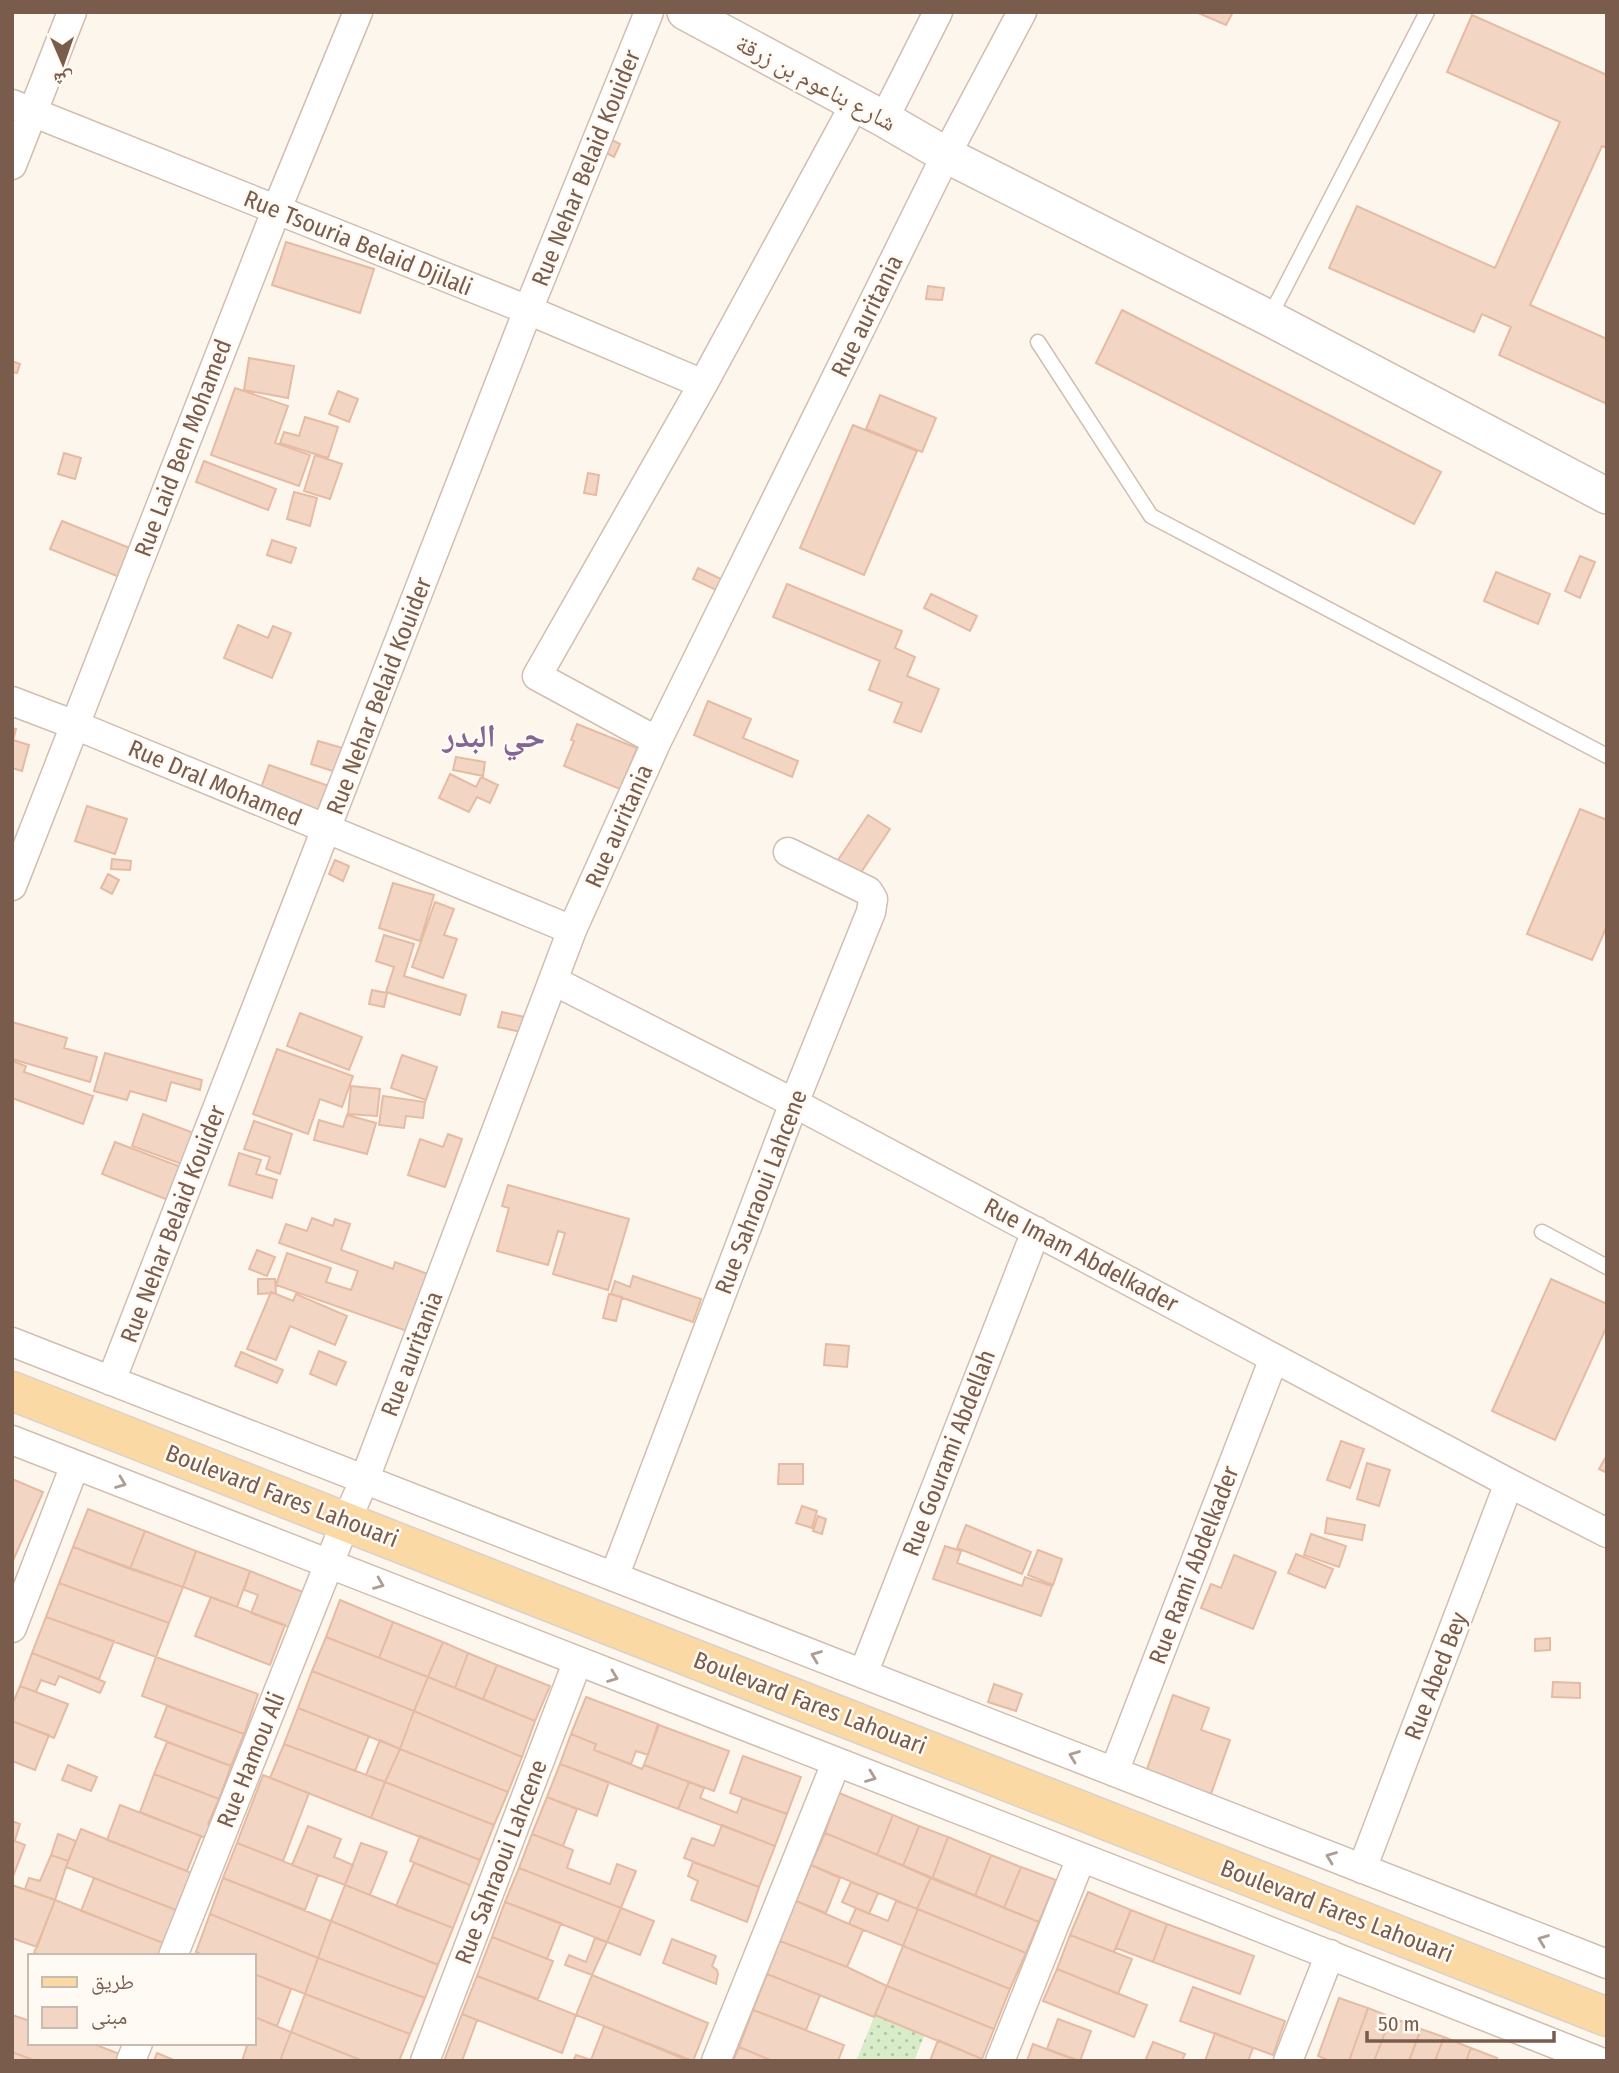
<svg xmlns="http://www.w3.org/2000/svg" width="1619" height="2073" viewBox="0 0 1619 2073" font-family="'Fira Sans Condensed','Noto Naskh Arabic',sans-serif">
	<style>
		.park { fill: url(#park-dots) }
		.building { fill: #f3d5c3; stroke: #e6bba3; stroke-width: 2 }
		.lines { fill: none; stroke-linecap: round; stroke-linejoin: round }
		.service-casing { stroke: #d1beb0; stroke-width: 17 }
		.minor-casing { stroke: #d1beb0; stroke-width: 31 }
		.tertiary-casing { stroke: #d1beb0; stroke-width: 38 }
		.primary-casing { stroke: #dad1cd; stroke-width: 41 }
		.service { stroke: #fff; stroke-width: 14 }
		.minor { stroke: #fff; stroke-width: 28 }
		.tertiary { stroke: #fff; stroke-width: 35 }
		.primary { stroke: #fbd9a5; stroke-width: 38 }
		.oneway { stroke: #af9d94 }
		.labels { text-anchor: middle; stroke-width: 5; stroke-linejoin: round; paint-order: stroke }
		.street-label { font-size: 24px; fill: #7a5c4d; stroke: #fffaf3 }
		.district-label { font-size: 32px; font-weight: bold; fill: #846695; stroke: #fffaf3 }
	</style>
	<defs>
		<pattern id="park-dots" width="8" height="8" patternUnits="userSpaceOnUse" patternTransform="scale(1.75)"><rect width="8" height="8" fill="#d8ecc9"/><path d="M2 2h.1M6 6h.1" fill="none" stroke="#b4c2a5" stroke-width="1.8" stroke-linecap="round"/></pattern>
	</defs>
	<rect width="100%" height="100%" fill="#fdf6ec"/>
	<path class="park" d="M875,2015L925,2034L914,2061H856Z"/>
	<path class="building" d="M1196,12H1233L1226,25Z
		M1472,15L1607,75V148L1602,146L1530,305L1607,339V404L1499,355L1511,327L1482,314L1474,332L1329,268L1357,206L1495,268L1560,122L1447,72Z
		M608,138L620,144L614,157L602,151Z
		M286,242L374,269L360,313L272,285Z
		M928,286L944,288L942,300L926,299Z
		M1122,310L1441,472L1414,524L1096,363Z
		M249,358L294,366L288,398L244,390Z
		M12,361L20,364L17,373L12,372Z
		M235,388L288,406L275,443L310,455L299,486L211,455Z
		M338,391L358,399L349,422L329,414Z
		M880,395L936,418L922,452L866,429Z
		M305,417L338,427L328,458L280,443L284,432L299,436Z
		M853,425L917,451L864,575L800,548Z
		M64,453L81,458L75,479L58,474Z
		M315,455L342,464L330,499L304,491Z
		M204,461L276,489L268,510L196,482Z
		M588,473L599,475L596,495L584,493Z
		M294,492L317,498L310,526L287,519Z
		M62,521L140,552L129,581L50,549Z
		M272,540L296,548L291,563L267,555Z
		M1580,556L1595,562L1580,598L1565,591Z
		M698,568L721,579L716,590L693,579Z
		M1496,572L1550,594L1538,624L1484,601Z
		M787,584L902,631L895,648L915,657L907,676L939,689L921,732L894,722L902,703L869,690L880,661L773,617Z
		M931,594L977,616L970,631L924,608Z
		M238,625L268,638L273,626L291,633L272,678L224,658Z
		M708,701L751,719L743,738L798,761L792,777L694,735Z
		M577,724L637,748L620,789L564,766L574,741L571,740Z
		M12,728L16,729L13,740L29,745L22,771L12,768Z
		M318,741L346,749L339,773L311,764Z
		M456,757L485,762L483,776L453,770Z
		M269,765L335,788L324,820L258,797Z
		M450,774L476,787L481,777L498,785L490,803L477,797L469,812L439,798Z
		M87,806L127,819L115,854L75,841Z
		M1580,809L1607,820V926L1592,960L1527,934Z
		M868,815L890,829L860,874L838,860Z
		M112,859L131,861L130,870L111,869Z
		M335,860L349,866L343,881L329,874Z
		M108,874L119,880L112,894L101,888Z
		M393,883L434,895L420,941L379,928Z
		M435,902L454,909L444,935L457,939L443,978L412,967Z
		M384,935L414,944L404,976L466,995L460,1015L386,992L394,967L376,961Z
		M372,990L387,993L384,1007L369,1004Z
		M502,1012L529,1018L526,1033L498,1027Z
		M300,1013L362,1037L349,1070L287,1046Z
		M12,1022L67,1038L64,1048L97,1057L90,1082L12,1059Z
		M277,1049L353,1076L342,1107L320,1099L308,1134L253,1114Z
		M105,1053L202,1080L200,1090L171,1082L166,1101L130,1091L127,1100L94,1091Z
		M402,1055L437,1067L426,1100L391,1088Z
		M12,1061L26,1066L24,1072L93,1096L83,1124L12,1098Z
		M351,1086L380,1089L377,1116L348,1114Z
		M383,1096L425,1102L423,1118L406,1116L404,1128L379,1125Z
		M143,1114L202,1136L190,1167L132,1146Z
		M347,1115L376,1123L367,1154L314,1140L319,1120L343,1127Z
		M254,1121L292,1134L280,1174L266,1169L270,1157L244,1149Z
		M448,1134L462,1139L445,1187L408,1175L420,1139L443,1147Z
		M115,1142L181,1167L168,1200L102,1174Z
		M239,1153L261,1160L256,1174L277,1180L272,1198L229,1185Z
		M508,1185L629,1219L608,1290L553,1274L565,1233L558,1231L548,1265L497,1251L509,1208L502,1206Z
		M312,1218L333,1226L335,1219L350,1224L341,1250L393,1269L395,1262L428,1274L407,1331L276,1285L287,1253L331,1268L326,1282L351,1290L358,1271L279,1243L286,1224L307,1231Z
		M257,1250L275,1257L267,1276L249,1269Z
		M633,1276L701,1299L693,1322L611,1294L615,1281L630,1287Z
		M258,1279H275L276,1293L258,1294Z
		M1551,1279L1607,1304V1326L1555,1440L1492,1411Z
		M271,1292L293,1301L296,1294L347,1316L335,1345L290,1326L276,1360L247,1349Z
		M609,1294L622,1297L616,1321L603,1318Z
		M826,1344L849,1346L847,1367L824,1365Z
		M319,1351L346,1362L336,1385L310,1374Z
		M241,1352L283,1370L277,1383L235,1366Z
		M1341,1441L1364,1449L1350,1488L1327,1480Z
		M1607,1455V1473L1599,1469Z
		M1367,1463L1390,1470L1379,1506L1357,1499Z
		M779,1464H803V1484H778Z
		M12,1479L43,1492L12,1563Z
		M802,1506L817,1511L812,1528L796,1523Z
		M88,1509L145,1531L130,1569L73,1547Z
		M818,1516L826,1519L822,1534L813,1531Z
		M1327,1518L1365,1525L1362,1540L1325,1533Z
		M966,1525L1031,1552L1022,1574L957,1548Z
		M145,1531L196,1551L183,1587L130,1569Z
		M1311,1534L1346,1546L1339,1567L1304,1555Z
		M945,1546L961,1551L957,1563L1022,1586L1025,1577L1052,1586L1041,1616L933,1579Z
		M73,1547L183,1587L169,1623L59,1583Z
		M1038,1550L1062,1559L1053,1585L1028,1575Z
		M196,1551L250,1571L237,1607L183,1587Z
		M1296,1554L1333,1569L1325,1588L1288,1573Z
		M1234,1555L1276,1572L1253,1629L1201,1608L1211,1584L1221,1588Z
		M250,1571L303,1592L291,1628L251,1613L258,1595L244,1590Z
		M59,1583L169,1623L156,1657L46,1617Z
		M211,1597L285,1625L270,1665L195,1636Z
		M340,1600L393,1622L379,1658L326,1637Z
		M46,1617L114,1641L99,1679L32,1653Z
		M393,1622L443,1642L428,1677L379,1658Z
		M326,1637L428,1677L414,1711L312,1671Z
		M1550,1638V1650L1535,1651V1639Z
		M443,1642L468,1653L455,1688L428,1677Z
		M32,1653L105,1682L100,1693L59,1676L55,1685L41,1680L36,1692L20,1686Z
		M468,1653L497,1665L483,1699L455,1688Z
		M156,1657L258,1694L244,1734L142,1696Z
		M497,1665L550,1686L535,1721L483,1699Z
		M312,1671L414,1711L400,1749L298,1708Z
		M428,1677L535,1721L522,1757L414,1711Z
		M1553,1682L1580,1683V1698L1552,1697Z
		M994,1684L1022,1694L1016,1711L988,1702Z
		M20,1686L68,1704L54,1738L12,1721V1705Z
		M1173,1695L1209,1708L1201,1730L1230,1740L1211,1794L1146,1772Z
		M586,1697L658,1724L648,1755L636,1751L631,1764L594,1750L596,1744L571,1734Z
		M167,1706L244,1734L231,1766L155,1737Z
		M298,1708L369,1736L355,1771L284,1744Z
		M414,1711L522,1757L508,1792L400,1749Z
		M12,1721L49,1735L35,1770L12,1761Z
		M659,1725L729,1751L714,1791L644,1765Z
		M571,1734L596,1744L594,1750L642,1769L644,1765L689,1782L678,1809L560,1764Z
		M380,1740L400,1749L385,1782L366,1775Z
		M167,1742L231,1766L219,1799L154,1774Z
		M284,1744L385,1782L371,1818L270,1778Z
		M400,1749L508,1792L494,1825L385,1782Z
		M743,1756L801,1777L787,1814L730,1793Z
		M560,1764L609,1782L597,1816L547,1797Z
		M68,1765L97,1777L91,1791L62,1780Z
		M154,1774L219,1799L208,1824L213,1826L208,1839L140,1812Z
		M263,1775L309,1793L283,1861L237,1843Z
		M385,1782L494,1825L480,1860L371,1818Z
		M689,1782L704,1788L700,1798L737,1813L742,1798L787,1814L775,1846L678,1809Z
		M839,1793L893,1815L877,1855L825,1833Z
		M547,1797L577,1809L563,1846L532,1834Z
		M120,1805L201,1836L187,1871L107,1840Z
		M893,1815L919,1826L903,1866L877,1855Z
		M12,1821L20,1824L15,1840H12Z
		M722,1825L775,1846L759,1887L684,1858L692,1838L714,1846Z
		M308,1826L341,1839L334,1857L353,1865L345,1885L292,1865Z
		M919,1826L948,1837L932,1879L903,1866Z
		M81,1829L194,1874L181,1912L66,1867Z
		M825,1833L931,1877L917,1909L811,1865Z
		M58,1834L76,1841L68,1861L51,1855Z
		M532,1834L573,1850L567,1868L610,1884L617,1864L636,1871L621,1908L519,1868Z
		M420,1836L480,1860L470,1885L410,1861Z
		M948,1837L991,1855L975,1896L932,1879Z
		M12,1840L25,1845L12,1879Z
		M237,1843L318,1875L305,1910L223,1878Z
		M361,1843L387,1852L370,1895L345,1885Z
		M51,1855L68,1861L55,1900L25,1889L29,1878L40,1881Z
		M991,1855L1021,1867L1004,1908L975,1896Z
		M693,1862L759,1887L747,1922L691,1900L698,1881L688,1876Z
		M414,1863L470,1885L453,1928L396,1906Z
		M811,1865L840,1878L826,1913L796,1901Z
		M1021,1867L1056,1880L1039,1922L1004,1908Z
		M519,1868L621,1908L607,1942L505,1902Z
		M931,1877L1039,1922L1026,1953L917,1909Z
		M94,1878L181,1912L168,1945L81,1911Z
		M223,1878L331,1921L318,1958L210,1914Z
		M851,1882L878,1893L869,1914L842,1902Z
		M12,1885L55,1900L37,1947L12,1938Z
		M345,1885L453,1928L438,1965L331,1921Z
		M1088,1892L1131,1910L1114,1952L1070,1935Z
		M55,1900L168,1945L163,1956H42L34,1953Z
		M796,1901L863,1930L847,1967L780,1941Z
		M896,1901L918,1909L903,1946L849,1924L856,1908L888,1921Z
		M505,1902L561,1923L547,1959L492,1937Z
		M621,1908L654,1921L640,1955L607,1942Z
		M918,1909L1026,1953L1010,1989L903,1946Z
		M1131,1910L1167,1924L1153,1962L1116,1948Z
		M210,1914L318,1958L305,1994L254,1974V1956H206L196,1952Z
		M331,1921L438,1965L425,1998L318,1958Z
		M1167,1924L1254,1956L1240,1994L1153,1962Z
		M1070,1935L1132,1959L1118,1994L1057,1969Z
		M492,1937L553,1961L538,1999L477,1976Z
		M595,1938L607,1942L592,1975L565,1965L569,1955L586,1962Z
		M672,1939L716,1956L712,1966L717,1970L718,1974L716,1984L663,1963Z
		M780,1941L847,1967L887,1986L874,2017L767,1974Z
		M903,1946L1010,1989L994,2029L887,1986Z
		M318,1958L425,1998L410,2034L305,1994Z
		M1057,1969L1147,2005L1134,2037L1043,2001Z
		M254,1974L291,1989L277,2026L254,2017Z
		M767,1974L820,1995L806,2030L753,2010Z
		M592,1975L708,2023L693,2061L576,2015Z
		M477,1976L576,2015L562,2053L462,2014Z
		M887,1986L994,2029L982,2059L875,2015Z
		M1193,1987L1285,2021L1273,2055L1180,2021Z
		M305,1994L410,2034L399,2061H363L291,2032Z
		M1339,1998L1368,2008L1349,2061H1330L1318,2056Z
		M1368,2008L1391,2017L1374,2061H1349Z
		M753,2010L844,2045L838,2061H773L739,2047Z
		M462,2014L477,2020L462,2061H444Z
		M12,2015L30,2021V2043H91L125,2056L123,2061H36L12,2052Z
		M254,2017L291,2032L280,2061H242L247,2046L240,2043H254Z
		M1391,2017L1421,2029L1409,2061H1374Z
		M1058,2019L1091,2031L1080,2061L1047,2049Z
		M604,2026L689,2061L591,2060Z
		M1421,2029L1444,2037L1435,2061H1409Z
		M291,2032L363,2061H280Z
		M1215,2033L1253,2048L1248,2061H1205Z
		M1444,2037L1471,2048L1466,2061H1435Z
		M938,2040L982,2059V2061H930Z
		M1153,2042L1185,2054L1182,2061H1145Z
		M1033,2044L1070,2058L1069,2061H1027Z
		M739,2047L773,2061H733Z
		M1471,2048L1497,2058L1495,2061H1466Z
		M12,2052L36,2061H12Z
		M157,2053L176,2061H154Z
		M576,2055L591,2060L593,2061H573Z"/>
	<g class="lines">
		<g class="service-casing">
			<path id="service" d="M1269,318L1427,12
				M1038,342L1151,516L1607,756
				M1542,1232L1607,1267"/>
		</g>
		<g class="minor-casing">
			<path id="minor" d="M12,104L528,310L703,384
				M884,119L938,12
				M12,165L72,12
				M12,701L75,725L572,930
				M657,741L537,676L703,384L855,104
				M12,886L276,211L358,12
				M554,981L794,1103L1509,1483L1607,1533
				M12,1342L1607,1964
				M111,1381L528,310L649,12
				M12,1440C540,1650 1071,1850 1598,2061
				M614,1577L794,1103L871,912L873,899L868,891L788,852
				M12,1628L75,1465
				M863,1674L1036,1231
				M1114,1772L1274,1358
				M1362,1869L1509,1483
				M173,1956L346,1521L364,1481L572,930L657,741L946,155L1022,12
				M131,2061L138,2043
				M425,2061L577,1663
				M716,2061L836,1763
				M1000,2061L1081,1858
				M1288,2061L1330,1954"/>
		</g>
		<g class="tertiary-casing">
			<path id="tertiary" d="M685,12L884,119L946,155L1269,318L1607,496"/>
		</g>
		<g class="primary-casing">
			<path id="primary" d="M12,1391L1607,2017"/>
		</g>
		<use href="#service" class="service"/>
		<use href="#minor" class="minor"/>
		<use href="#tertiary" class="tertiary"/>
		<use href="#primary" class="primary"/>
	</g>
	<defs><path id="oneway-chevron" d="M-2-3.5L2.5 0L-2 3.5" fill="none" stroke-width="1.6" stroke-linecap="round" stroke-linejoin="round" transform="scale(1.75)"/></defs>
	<g class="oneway">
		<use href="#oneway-chevron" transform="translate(121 1483) rotate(21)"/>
		<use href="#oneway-chevron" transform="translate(379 1584) rotate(22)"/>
		<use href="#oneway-chevron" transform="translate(816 1656) rotate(-159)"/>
		<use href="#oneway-chevron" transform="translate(613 1677) rotate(21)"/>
		<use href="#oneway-chevron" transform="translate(1074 1756) rotate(-159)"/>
		<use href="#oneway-chevron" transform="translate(871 1777) rotate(21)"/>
		<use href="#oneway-chevron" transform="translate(1331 1857) rotate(-159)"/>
		<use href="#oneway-chevron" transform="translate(1543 1940) rotate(-159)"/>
	</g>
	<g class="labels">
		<g class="street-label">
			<text transform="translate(816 83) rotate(28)" y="8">شارع بناعوم بن زرقة</text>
			<text transform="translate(586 168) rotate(-68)" y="8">Rue Nehar Belaid Kouider</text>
			<text transform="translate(358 243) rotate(22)" y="8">Rue Tsouria Belaid Djilali</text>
			<text transform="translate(867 316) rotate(-64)" y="8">Rue auritania</text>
			<text transform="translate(183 448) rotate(-69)" y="8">Rue Laid Ben Mohamed</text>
			<text transform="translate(379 696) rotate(-69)" y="8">Rue Nehar Belaid Kouider</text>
			<text transform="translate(215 783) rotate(23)" y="8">Rue Dral Mohamed</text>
			<text transform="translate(619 826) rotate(-66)" y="8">Rue auritania</text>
			<text transform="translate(761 1192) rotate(-69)" y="8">Rue Sahraoui Lahcene</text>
			<text transform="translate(173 1224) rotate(-69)" y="8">Rue Nehar Belaid Kouider</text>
			<text transform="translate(1081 1255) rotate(28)" y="8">Rue Imam Abdelkader</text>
			<text transform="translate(412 1354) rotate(-69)" y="8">Rue auritania</text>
			<text transform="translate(949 1453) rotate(-69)" y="8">Rue Gourami Abdellah</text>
			<text transform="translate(282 1496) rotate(21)" y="8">Boulevard Fares Lahouari</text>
			<text transform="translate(1194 1565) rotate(-69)" y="8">Rue Rami Abdelkader</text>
			<text transform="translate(1436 1676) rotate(-69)" y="8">Rue Abed Bey</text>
			<text transform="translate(810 1703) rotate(21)" y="8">Boulevard Fares Lahouari</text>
			<text transform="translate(251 1760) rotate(-68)" y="8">Rue Hamou Ali</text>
			<text transform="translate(501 1862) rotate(-69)" y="8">Rue Sahraoui Lahcene</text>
			<text transform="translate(1337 1911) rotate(21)" y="8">Boulevard Fares Lahouari</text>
		</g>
		<g class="district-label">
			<text x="494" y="747">حي البدر</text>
		</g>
	</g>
	<rect width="1619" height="2073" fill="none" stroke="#7a5c4d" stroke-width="28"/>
	<rect x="28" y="1954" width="228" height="91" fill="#fffaf3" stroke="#cabbb1" stroke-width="2"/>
	<rect x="42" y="1977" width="35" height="10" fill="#fbd9a5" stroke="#cabbb1" stroke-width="2"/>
	<text x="91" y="1989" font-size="21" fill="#7a5c4d">طريق</text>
	<rect x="42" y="2007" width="35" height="21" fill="#f3d5c3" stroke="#cabbb1" stroke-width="2"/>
	<text x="91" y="2024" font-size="21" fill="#7a5c4d">مبنى</text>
	<g transform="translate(63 63) rotate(178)" stroke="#fffaf3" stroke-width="5" paint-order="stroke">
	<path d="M0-5L12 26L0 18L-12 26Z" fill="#7a5c4d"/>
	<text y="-10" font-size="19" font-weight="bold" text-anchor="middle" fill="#7a5c4d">ش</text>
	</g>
	<path d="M1367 2031v10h187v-10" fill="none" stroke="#7a5c4d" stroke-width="3.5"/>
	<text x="1378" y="2031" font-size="21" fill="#7a5c4d" stroke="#fffaf3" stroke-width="5" paint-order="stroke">50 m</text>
</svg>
